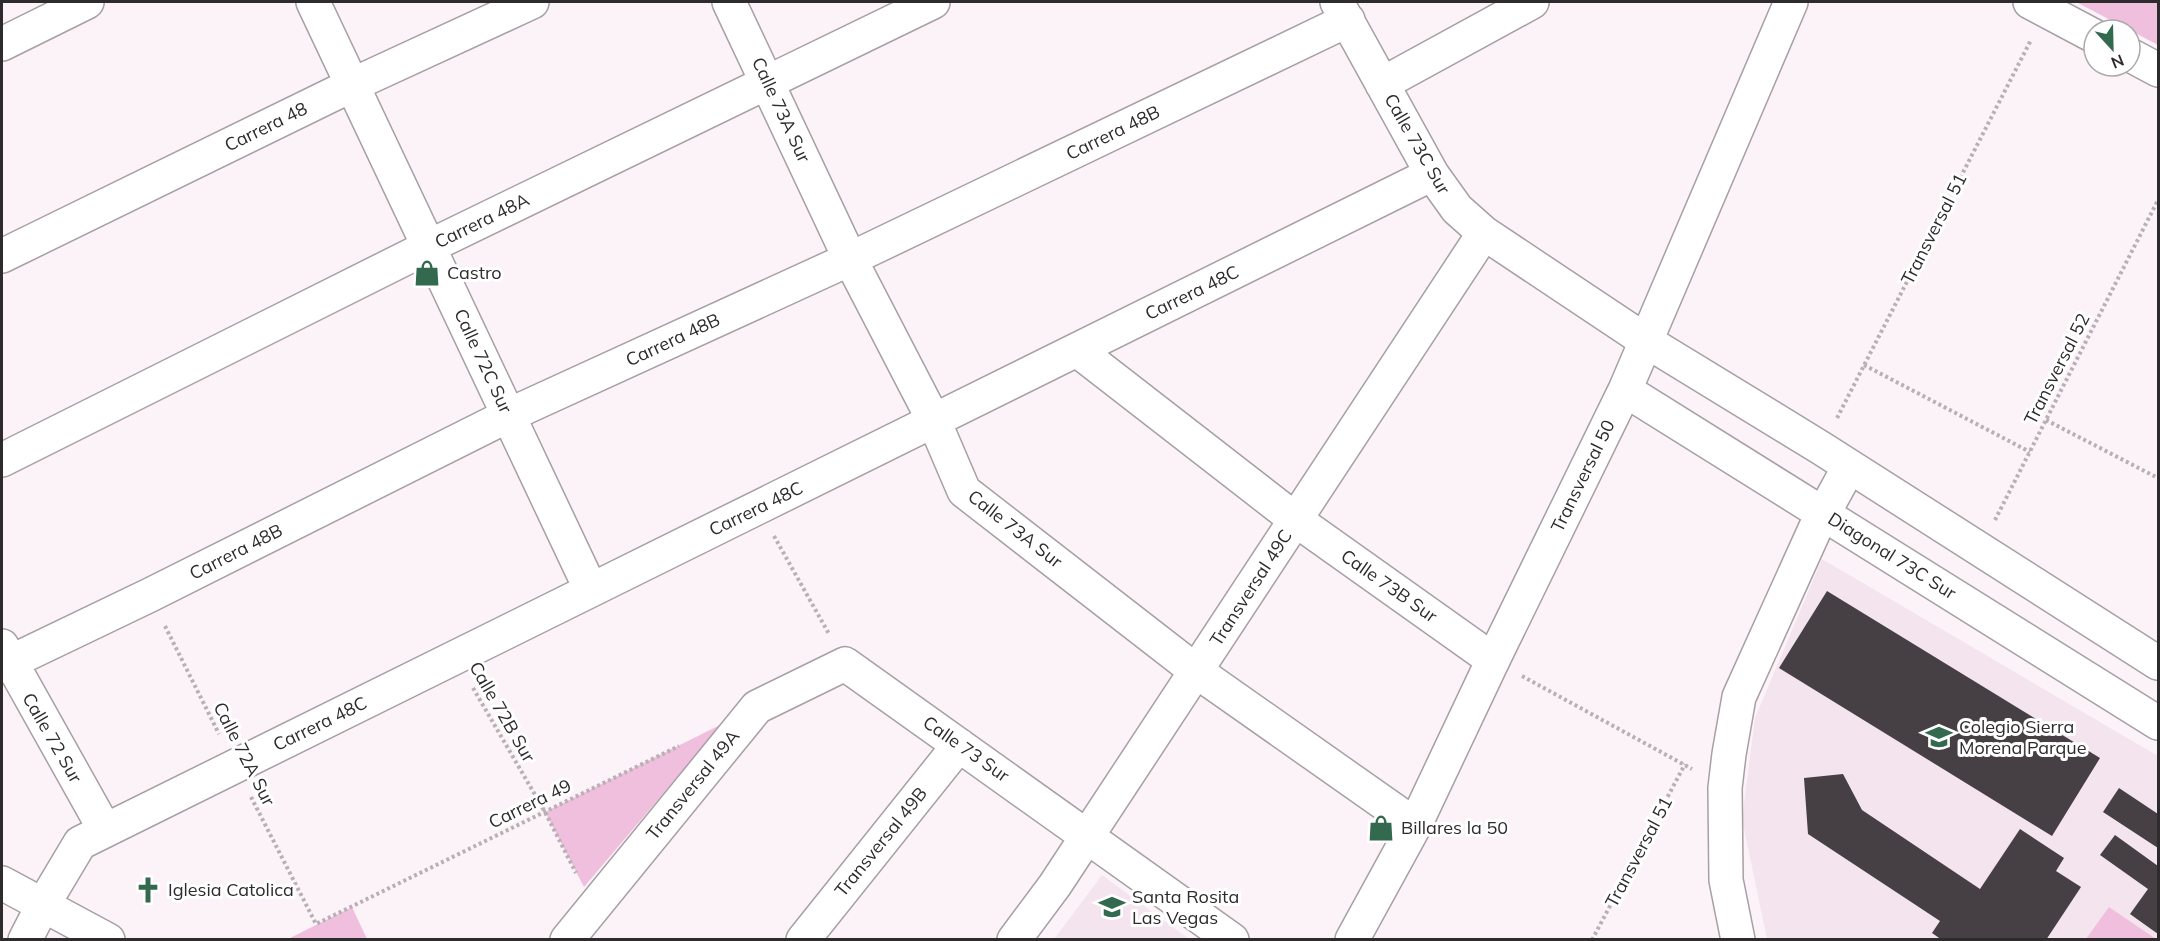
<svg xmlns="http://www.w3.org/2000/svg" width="2160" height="941" viewBox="0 0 2160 941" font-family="Mulish,sans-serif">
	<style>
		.built { fill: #f4e4ee }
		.green { fill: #efbfdd }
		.building { fill: #463f43 }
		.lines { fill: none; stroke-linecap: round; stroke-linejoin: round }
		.minor-casing { stroke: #a79fa4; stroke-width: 36 }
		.tertiary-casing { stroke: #a79fa4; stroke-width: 36 }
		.path { stroke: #b7b0b4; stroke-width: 4; stroke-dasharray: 3 3; stroke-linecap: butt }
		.minor { stroke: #fff; stroke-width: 33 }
		.tertiary { stroke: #fff; stroke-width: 33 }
		.labels { text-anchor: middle; stroke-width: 6; stroke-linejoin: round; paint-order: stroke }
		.street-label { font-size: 18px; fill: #2e2b2d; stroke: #fff }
		.poi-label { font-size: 18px; fill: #2e2b2d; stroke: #fff; text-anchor: start }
	</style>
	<rect width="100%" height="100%" fill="#fcf3f8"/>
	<path class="built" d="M1822,559L2158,756V939H1767L1742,819L1755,718Z
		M1102,875L1189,939H1054Z"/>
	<path class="green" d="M2076,2H2158V45Z
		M722,724L584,887L545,812Z
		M352,907L367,939H288Z
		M2109,907L2156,939H2086Z"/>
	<path class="building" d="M1827,591L2100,758L2052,836L1779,668Z
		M1843,774L1862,810L1980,889L2020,829L2064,858L2056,871L2081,887L2046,940H1942L1932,933L1940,921L1808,834L1804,778Z
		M2119,788L2158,814V848L2103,812Z
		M2115,835L2158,866V934L2130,914L2148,889L2100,855Z"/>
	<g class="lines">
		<g class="minor-casing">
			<path id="minor" d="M313,2L591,590
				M729,2L850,259L934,421L964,491L1196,671L1415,825
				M1337,2L1432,174L1457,209L1484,233L1646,341
				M2030,2L2094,36
				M2130,55L2158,70
				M1382,84L1532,2
				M2,256L352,85L532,2
				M1077,350L1296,520L1493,660
				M2,460L430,246L933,2
				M2,646L105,830
				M2,666L150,595L509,415L850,259L1348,20
				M25,940L43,905L80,843L1432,174
				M567,940L757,707L845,664L1232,940
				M803,940L959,745
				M1014,940L1055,885L1484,233
				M1738,940L1726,880L1725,788L1729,754L1739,697L1815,529L1849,467"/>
		</g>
		<g class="tertiary-casing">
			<path id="tertiary" d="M2,44L87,2
				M1646,341L1821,448L2158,663
				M1625,390L2158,723
				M2,883L108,940
				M1352,940L1415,825L1493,660L1625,390L1791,2"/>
		</g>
		<path class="path" d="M1864,365L2030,452
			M1837,418L2031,40
			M2046,420L2158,478
			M1995,520L2158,200
			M774,536L829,634
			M165,626L219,734
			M1522,676L1692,769
			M473,688L545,812L576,873
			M251,797L316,924L679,746
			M1592,940L1685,764"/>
		<use href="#minor" class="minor"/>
		<use href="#tertiary" class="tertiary"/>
	</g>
	<defs>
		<g id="shop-bare" transform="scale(2.07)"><path d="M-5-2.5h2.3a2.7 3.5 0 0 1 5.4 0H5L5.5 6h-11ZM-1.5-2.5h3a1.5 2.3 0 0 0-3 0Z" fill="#33694f" stroke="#fff" stroke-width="2.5" paint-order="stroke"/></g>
		<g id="school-bare" transform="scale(2.07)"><path d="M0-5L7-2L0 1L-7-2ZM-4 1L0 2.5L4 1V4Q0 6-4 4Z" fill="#33694f" stroke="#fff" stroke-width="2.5" paint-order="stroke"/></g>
		<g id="church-bare" transform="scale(2.07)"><path d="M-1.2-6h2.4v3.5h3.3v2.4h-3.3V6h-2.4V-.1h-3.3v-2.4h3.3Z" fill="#33694f" stroke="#fff" stroke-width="2.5" paint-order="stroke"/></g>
	</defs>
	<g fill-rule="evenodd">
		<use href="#shop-bare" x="427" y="273"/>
		<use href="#school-bare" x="1939" y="737"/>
		<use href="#shop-bare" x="1381" y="828"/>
		<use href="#church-bare" x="148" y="890"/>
		<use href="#school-bare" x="1112" y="907"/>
	</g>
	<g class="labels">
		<g class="street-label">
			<text transform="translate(781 110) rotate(65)" y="6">Calle 73A Sur</text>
			<text transform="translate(266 127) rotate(-26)" y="6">Carrera 48</text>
			<text transform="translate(1113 133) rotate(-26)" y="6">Carrera 48B</text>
			<text transform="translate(1417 144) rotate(60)" y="6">Calle 73C Sur</text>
			<text transform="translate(482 221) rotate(-26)" y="6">Carrera 48A</text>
			<text transform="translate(1934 229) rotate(-63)" y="6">Transversal 51</text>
			<text transform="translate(1192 293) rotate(-26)" y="6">Carrera 48C</text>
			<text transform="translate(673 340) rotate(-25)" y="6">Carrera 48B</text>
			<text transform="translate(483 361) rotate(65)" y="6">Calle 72C Sur</text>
			<text transform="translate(2057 369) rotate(-63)" y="6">Transversal 52</text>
			<text transform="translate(1583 476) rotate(-64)" y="6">Transversal 50</text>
			<text transform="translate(756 509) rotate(-26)" y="6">Carrera 48C</text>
			<text transform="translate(1015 529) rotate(38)" y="6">Calle 73A Sur</text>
			<text transform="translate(236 552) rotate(-27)" y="6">Carrera 48B</text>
			<text transform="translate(1892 556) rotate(32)" y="6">Diagonal 73C Sur</text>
			<text transform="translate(1389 586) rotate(35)" y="6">Calle 73B Sur</text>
			<text transform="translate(1251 588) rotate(-57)" y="6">Transversal 49C</text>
			<text transform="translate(502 712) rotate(60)" y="6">Calle 72B Sur</text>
			<text transform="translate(320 724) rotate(-26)" y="6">Carrera 48C</text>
			<text transform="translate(52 738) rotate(60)" y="6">Calle 72 Sur</text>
			<text transform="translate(966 749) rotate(35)" y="6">Calle 73 Sur</text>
			<text transform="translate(244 754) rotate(63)" y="6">Calle 72A Sur</text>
			<text transform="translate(693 785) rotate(-51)" y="6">Transversal 49A</text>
			<text transform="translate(530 804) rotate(-26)" y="6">Carrera 49</text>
			<text transform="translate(881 842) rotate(-51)" y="6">Transversal 49B</text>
			<text transform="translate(1639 852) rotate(-62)" y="6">Transversal 51</text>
		</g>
		<g class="poi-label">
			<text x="447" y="279">Castro</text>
			<text x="1959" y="733">Colegio Sierra<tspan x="1959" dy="21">Morena Parque</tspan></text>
			<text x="1401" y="834">Billares la 50</text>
			<text x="168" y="896">Iglesia Catolica</text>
			<text x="1132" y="903">Santa Rosita<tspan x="1132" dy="21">Las Vegas</tspan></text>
		</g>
	</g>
	<rect width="2160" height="941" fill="none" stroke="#2e2b2d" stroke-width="6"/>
	<g transform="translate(2112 48) rotate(158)"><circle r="28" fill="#ffffff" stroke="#abaaab" stroke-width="1.5"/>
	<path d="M0-4.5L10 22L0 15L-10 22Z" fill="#33694f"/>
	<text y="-9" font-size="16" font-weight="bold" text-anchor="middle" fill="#2e2b2d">N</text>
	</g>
</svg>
